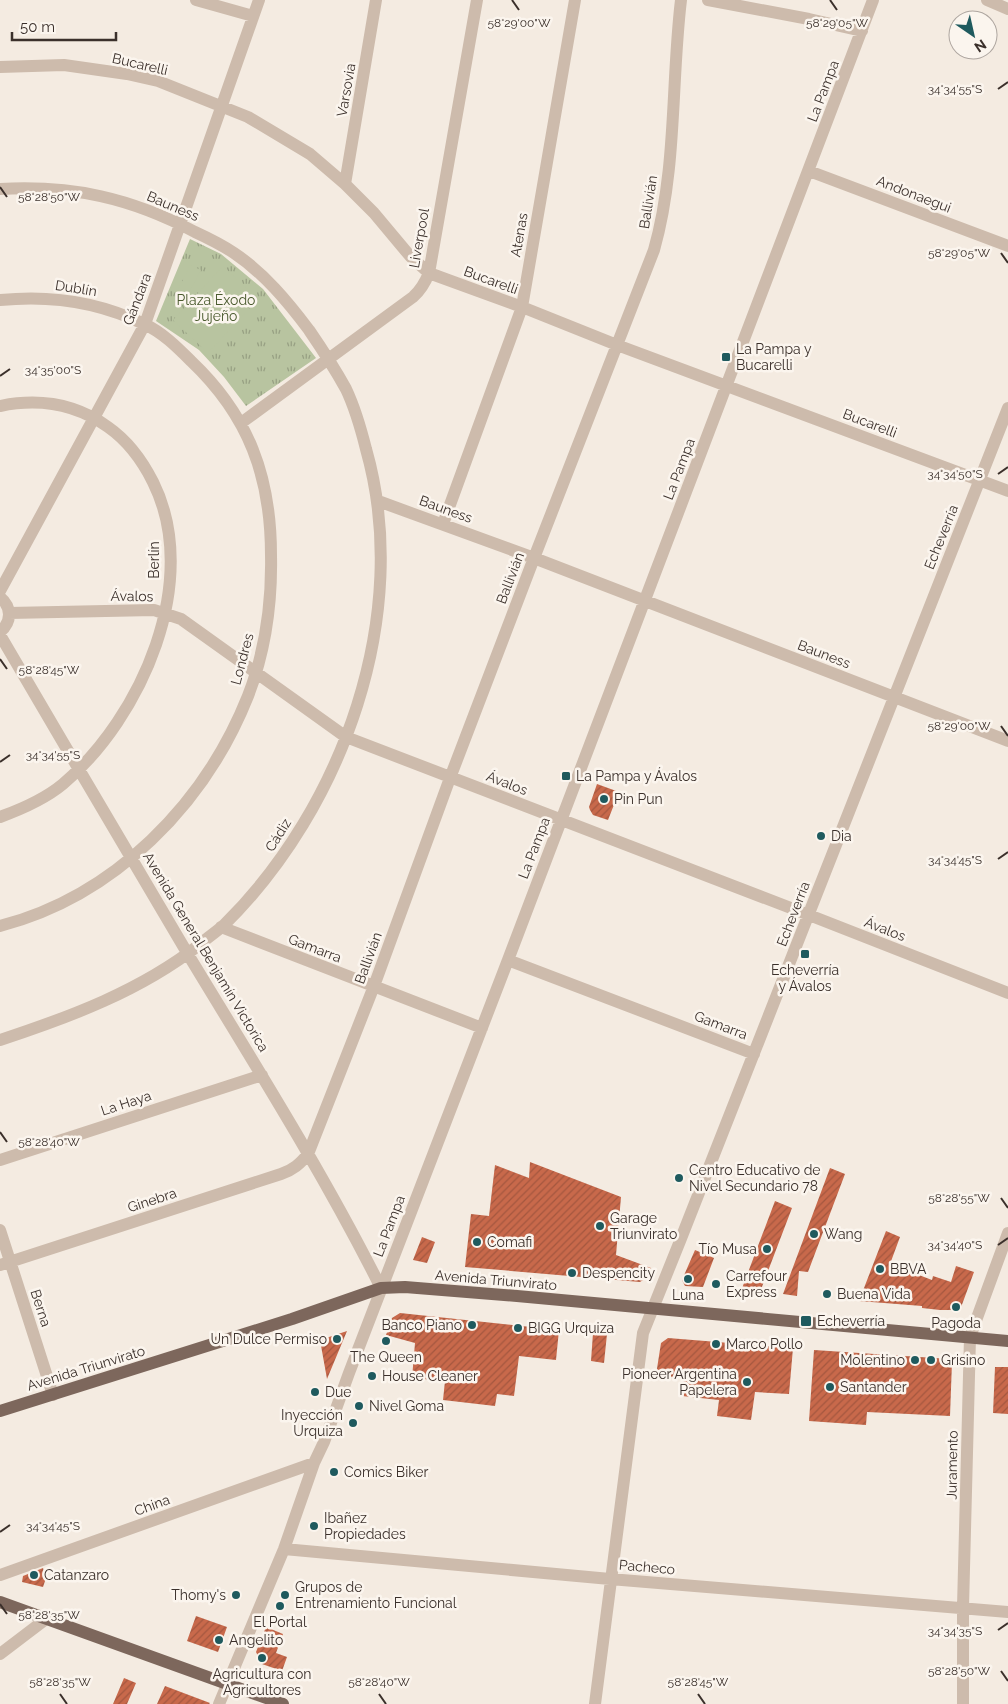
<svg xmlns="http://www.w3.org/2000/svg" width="1008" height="1704" viewBox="0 0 1008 1704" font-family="Raleway,sans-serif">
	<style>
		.park { fill: url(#park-tufts) }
		.pitch { fill: #b8c4a0 }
		.building { fill: url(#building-hatch) }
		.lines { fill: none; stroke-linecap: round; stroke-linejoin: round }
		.minor { stroke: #cdbbac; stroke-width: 12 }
		.major { stroke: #7d675c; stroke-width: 12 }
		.ticks { fill: none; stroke: #3b302b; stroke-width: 2 }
		.poi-dot { fill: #1f5a5e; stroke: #fbf5ee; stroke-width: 2 }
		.labels { text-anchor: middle; stroke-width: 5; stroke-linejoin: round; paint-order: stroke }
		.street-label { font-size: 14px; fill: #3b302b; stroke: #fbf5ee }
		.park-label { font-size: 14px; fill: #4a5a2e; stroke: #fbf5ee }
		.poi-label { font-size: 14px; fill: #3b302b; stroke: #fbf5ee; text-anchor: start }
		.ticks-label { font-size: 12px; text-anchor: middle; fill: #3b302b; stroke: #fbf5ee; stroke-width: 5; stroke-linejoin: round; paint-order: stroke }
	</style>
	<defs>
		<pattern id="park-tufts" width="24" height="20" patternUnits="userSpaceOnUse" patternTransform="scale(1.25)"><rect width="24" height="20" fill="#b8c4a0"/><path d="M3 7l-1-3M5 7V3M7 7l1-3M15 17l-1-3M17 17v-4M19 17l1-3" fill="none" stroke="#97a083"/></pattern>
		<pattern id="building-hatch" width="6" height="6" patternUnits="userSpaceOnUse" patternTransform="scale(1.25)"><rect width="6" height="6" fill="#c8694b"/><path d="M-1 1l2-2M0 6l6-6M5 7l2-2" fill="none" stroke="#a4573f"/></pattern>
	</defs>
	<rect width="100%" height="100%" fill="#f4ebe1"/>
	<path class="park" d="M190,239L221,254L263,289L316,358L246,406L224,377L199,350L156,321Z"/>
	<path class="pitch" d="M190,265L201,270L185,300L176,294Z
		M223,266L258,299L208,353L173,320Z"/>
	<path class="building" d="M597,784L619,792L608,820L593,815L590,810L589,807Z
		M530,1162L621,1197L616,1255L651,1268L646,1278L640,1282L465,1267L471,1214L489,1216L495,1165L529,1178Z
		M830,1168L845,1174L808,1272L799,1271L797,1296L783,1294Z
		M775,1201L792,1208L760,1292L741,1291Z
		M886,1231L900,1237L890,1264L932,1280L933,1276L951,1282L956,1266L974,1272L960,1310H940L922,1308V1306L859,1301Z
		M422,1237L435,1242L427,1263L413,1260Z
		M695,1250L714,1258L703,1287L685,1286L682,1280Z
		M400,1313L559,1330L556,1360L519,1356L514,1396L497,1394L495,1406L443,1400L445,1381L412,1378L415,1343L386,1335L392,1318Z
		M347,1331L327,1379L320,1340Z
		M593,1333L607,1334L604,1363L591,1361Z
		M668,1338L793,1348L789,1394L755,1392L751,1420L717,1416L719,1400L682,1396L684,1378L656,1375L661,1343Z
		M814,1350L950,1359V1362H952L950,1416L867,1412L866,1425L809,1421Z
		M995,1367H1008V1414L993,1413Z
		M43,1568L46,1578L43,1587L22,1582L23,1576Z
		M196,1616L227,1627L218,1652L187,1641Z
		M266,1627L283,1634L276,1653L287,1657L282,1671L262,1664L256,1652Z
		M124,1678L136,1683L127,1704H113Z
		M165,1686L210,1703L209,1704H157Z"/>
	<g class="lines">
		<path class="minor" d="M196,0L253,16
			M708,0L809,19L862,31
			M987,0L1008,9
			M0,67L64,65L127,74L158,81L248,117L310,154L345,184L374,213L410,256L429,273L522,307L617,345L1008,491
			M809,171L1008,246
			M345,184L376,0
			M0,189C73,185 131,198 195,232C208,238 222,245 234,253C264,273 288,302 309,330C322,349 335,369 346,389C355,408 361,429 366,449C413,614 343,808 224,925C216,932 207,938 199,945C140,991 70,1017 0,1040
			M0,300C49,295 99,302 144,324C162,332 177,347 191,361C249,416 271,477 271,555C272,602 265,652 248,696C205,804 115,896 0,926
			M0,406C39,398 76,404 108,427C128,441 142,460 153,482C202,580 142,717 63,784C45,799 22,809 0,817
			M241,423L413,297C421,290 425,283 429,273L477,0
			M378,501L534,558L1008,741
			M443,524L522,307L575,0
			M0,591L145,324L259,0
			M0,597C12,607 12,622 0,632
			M9,613L154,610L181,619L346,737L809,915L1008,993
			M0,635C63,742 125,849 189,956C255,1065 324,1174 381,1288
			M221,927L482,1028
			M508,960L754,1054
			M0,1160L262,1075
			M0,1230L53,1395
			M0,1265L281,1174C293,1170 300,1164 308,1154L374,986L450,778L534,558L654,250C677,169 671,83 681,0
			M284,1549L610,1579L1008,1612
			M0,1575L314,1463
			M0,1654L46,1619
			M219,1704L284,1549L314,1463L324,1442L349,1373L508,960L873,0
			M595,1704L643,1333L680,1241L1008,408
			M963,1704V1607L970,1337L1008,1233"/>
		<path class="major" d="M0,1411L292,1319L381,1288L405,1287L517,1296L1008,1341
			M0,1602L283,1704"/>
	</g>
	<path class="ticks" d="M512,0L519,10M830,0L837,10M998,89L1008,82M0,187L7,197M1001,253L1008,263M0,376L10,369M998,474L1008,467M0,659L7,669M1001,726L1008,736M0,762L10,755M998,859L1008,852M0,1132L7,1142M1001,1198L1008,1208M998,1245L1008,1238M0,1532L10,1525M0,1604L7,1614M998,1630L1008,1623M1001,1671L1008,1681M60,1694L67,1704M379,1694L386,1704M698,1694L705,1704"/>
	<g class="poi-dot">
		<rect x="721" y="352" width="10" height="10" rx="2.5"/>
		<rect x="561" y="771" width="10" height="10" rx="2.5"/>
		<circle cx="604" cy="799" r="5"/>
		<circle cx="821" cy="836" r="5"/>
		<rect x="800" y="949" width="10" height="10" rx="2.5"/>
		<circle cx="679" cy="1178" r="5"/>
		<circle cx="600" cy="1226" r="5"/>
		<circle cx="814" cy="1234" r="5"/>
		<circle cx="477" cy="1242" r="5"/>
		<circle cx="767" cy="1249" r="5"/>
		<circle cx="880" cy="1269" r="5"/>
		<circle cx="572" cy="1273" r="5"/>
		<circle cx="688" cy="1279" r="5"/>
		<circle cx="716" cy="1284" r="5"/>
		<circle cx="827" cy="1294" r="5"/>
		<circle cx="956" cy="1307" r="5"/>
		<rect x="800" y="1315" width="12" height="12" rx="2.5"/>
		<circle cx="472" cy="1325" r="5"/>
		<circle cx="518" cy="1328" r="5"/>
		<circle cx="337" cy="1339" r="5"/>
		<circle cx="386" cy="1341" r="5"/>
		<circle cx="716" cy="1344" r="5"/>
		<circle cx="915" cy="1360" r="5"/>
		<circle cx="931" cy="1360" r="5"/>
		<circle cx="372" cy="1376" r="5"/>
		<circle cx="747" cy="1382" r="5"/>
		<circle cx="830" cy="1387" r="5"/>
		<circle cx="315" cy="1392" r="5"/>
		<circle cx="359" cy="1406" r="5"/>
		<circle cx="353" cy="1423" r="5"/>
		<circle cx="334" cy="1472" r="5"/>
		<circle cx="314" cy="1526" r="5"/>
		<circle cx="34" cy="1575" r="5"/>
		<circle cx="236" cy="1595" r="5"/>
		<circle cx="285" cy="1595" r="5"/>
		<circle cx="280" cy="1606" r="5"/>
		<circle cx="219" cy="1640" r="5"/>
		<circle cx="262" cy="1658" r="5"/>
	</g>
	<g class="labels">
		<g class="street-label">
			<text transform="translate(140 64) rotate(13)" y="5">Bucarelli</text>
			<text transform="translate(346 90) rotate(-80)" y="5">Varsovia</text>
			<text transform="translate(823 91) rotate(-69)" y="5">La Pampa</text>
			<text transform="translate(914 194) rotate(21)" y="5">Andonaegui</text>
			<text transform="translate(648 202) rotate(-81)" y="5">Ballivián</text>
			<text transform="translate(173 206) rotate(23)" y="5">Bauness</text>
			<text transform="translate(519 235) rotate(-80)" y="5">Atenas</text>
			<text transform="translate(419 238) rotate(-80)" y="5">Liverpool</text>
			<text transform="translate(491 280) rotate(20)" y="5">Bucarelli</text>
			<text transform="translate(76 288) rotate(9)" y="5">Dublín</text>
			<text transform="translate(137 299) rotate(-69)" y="5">Gándara</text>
			<text transform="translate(870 423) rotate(21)" y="5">Bucarelli</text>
			<text transform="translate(679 469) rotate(-69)" y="5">La Pampa</text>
			<text transform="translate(446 509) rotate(20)" y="5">Bauness</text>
			<text transform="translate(941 537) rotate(-68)" y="5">Echeverría</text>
			<text transform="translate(154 560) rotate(-90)" y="5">Berlín</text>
			<text transform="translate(510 578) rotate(-69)" y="5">Ballivián</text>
			<text transform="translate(132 596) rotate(1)" y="5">Ávalos</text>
			<text transform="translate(824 654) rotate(21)" y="5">Bauness</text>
			<text transform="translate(242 659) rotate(-75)" y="5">Londres</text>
			<text transform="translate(507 783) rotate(21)" y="5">Ávalos</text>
			<text transform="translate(278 835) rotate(-58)" y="5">Cádiz</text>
			<text transform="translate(534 848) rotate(-69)" y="5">La Pampa</text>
			<text transform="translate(793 914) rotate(-69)" y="5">Echeverría</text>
			<text transform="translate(885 929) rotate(21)" y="5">Ávalos</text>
			<text transform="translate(315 948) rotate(21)" y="5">Gamarra</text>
			<text transform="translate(206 952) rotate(59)" y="5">Avenida General Benjamín Victorica</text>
			<text transform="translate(368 958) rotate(-70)" y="5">Ballivián</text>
			<text transform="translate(721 1025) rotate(21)" y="5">Gamarra</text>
			<text transform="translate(126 1103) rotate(-18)" y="5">La Haya</text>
			<text transform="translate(152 1200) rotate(-18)" y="5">Ginebra</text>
			<text transform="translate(389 1226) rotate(-69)" y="5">La Pampa</text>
			<text transform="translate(496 1280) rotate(5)" y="5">Avenida Triunvirato</text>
			<text transform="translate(41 1308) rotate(72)" y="5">Berna</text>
			<text transform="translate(86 1368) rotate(-17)" y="5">Avenida Triunvirato</text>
			<text transform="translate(952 1465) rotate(-89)" y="5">Juramento</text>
			<text transform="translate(152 1505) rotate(-20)" y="5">China</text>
			<text transform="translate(647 1567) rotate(5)" y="5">Pacheco</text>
		</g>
		<g class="park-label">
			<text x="216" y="305">Plaza Éxodo<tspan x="216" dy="16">Jujeño</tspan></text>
		</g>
		<g class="poi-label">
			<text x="736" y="354">La Pampa y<tspan x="736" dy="16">Bucarelli</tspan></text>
			<text x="576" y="781">La Pampa y Ávalos</text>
			<text x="614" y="804">Pin Pun</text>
			<text x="831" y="841">Dia</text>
			<text x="805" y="975" text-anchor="middle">Echeverría<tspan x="805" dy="16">y Ávalos</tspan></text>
			<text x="689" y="1175">Centro Educativo de<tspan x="689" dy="16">Nivel Secundario 78</tspan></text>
			<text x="610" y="1223">Garage<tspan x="610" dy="16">Triunvirato</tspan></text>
			<text x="824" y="1239">Wang</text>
			<text x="487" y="1247">Comafi</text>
			<text x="757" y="1254" text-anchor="end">Tío Musa</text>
			<text x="890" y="1274">BBVA</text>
			<text x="582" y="1278">Despencity</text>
			<text x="726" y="1281">Carrefour<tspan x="726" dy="16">Express</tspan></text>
			<text x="837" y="1299">Buena Vida</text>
			<text x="688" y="1300" text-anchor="middle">Luna</text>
			<text x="817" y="1326">Echeverría</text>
			<text x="956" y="1328" text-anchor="middle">Pagoda</text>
			<text x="462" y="1330" text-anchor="end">Banco Piano</text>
			<text x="528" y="1333">BIGG Urquiza</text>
			<text x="327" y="1344" text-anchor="end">Un Dulce Permiso</text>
			<text x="726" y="1349">Marco Pollo</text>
			<text x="386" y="1362" text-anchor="middle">The Queen</text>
			<text x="905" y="1365" text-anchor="end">Molentino</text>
			<text x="941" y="1365">Grisino</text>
			<text x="737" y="1379" text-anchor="end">Pioneer Argentina<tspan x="737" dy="16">Papelera</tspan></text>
			<text x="382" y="1381">House Cleaner</text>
			<text x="840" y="1392">Santander</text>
			<text x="325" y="1397">Due</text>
			<text x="369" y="1411">Nivel Goma</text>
			<text x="343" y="1420" text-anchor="end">Inyección<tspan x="343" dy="16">Urquiza</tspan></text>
			<text x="344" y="1477">Comics Biker</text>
			<text x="324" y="1523">Ibañez<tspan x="324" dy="16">Propiedades</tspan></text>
			<text x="44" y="1580">Catanzaro</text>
			<text x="295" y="1592">Grupos de<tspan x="295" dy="16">Entrenamiento Funcional</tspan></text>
			<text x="226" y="1600" text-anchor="end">Thomy's</text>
			<text x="280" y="1627" text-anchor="middle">El Portal</text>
			<text x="229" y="1645">Angelito</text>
			<text x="262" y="1679" text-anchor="middle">Agricultura con<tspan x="262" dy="16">Agricultores</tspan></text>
		</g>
	</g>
	<g class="ticks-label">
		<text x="519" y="27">58°29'00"W</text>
		<text x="837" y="27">58°29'05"W</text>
		<text x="955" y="93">34°34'55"S</text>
		<text x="49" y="201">58°28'50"W</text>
		<text x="959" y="257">58°29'05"W</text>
		<text x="53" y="374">34°35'00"S</text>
		<text x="955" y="478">34°34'50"S</text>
		<text x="49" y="674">58°28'45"W</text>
		<text x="959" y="730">58°29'00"W</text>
		<text x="53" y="759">34°34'55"S</text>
		<text x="955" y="864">34°34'45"S</text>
		<text x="49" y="1146">58°28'40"W</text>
		<text x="959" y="1202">58°28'55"W</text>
		<text x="955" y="1249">34°34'40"S</text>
		<text x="53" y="1530">34°34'45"S</text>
		<text x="49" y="1619">58°28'35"W</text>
		<text x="955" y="1635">34°34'35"S</text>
		<text x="959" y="1675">58°28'50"W</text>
		<text x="60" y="1686">58°28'35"W</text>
		<text x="379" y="1686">58°28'40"W</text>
		<text x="698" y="1686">58°28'45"W</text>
	</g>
	<g transform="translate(973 35) rotate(146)"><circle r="24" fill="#fbf5ee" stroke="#aea6a0"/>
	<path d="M0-4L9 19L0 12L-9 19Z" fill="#1f5a5e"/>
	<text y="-8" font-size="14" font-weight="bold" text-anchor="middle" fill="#3b302b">N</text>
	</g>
	<path d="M12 32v8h104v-8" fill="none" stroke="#3b302b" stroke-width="2.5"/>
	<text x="20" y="32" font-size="15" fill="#3b302b" stroke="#fbf5ee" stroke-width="4" paint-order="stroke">50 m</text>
</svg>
